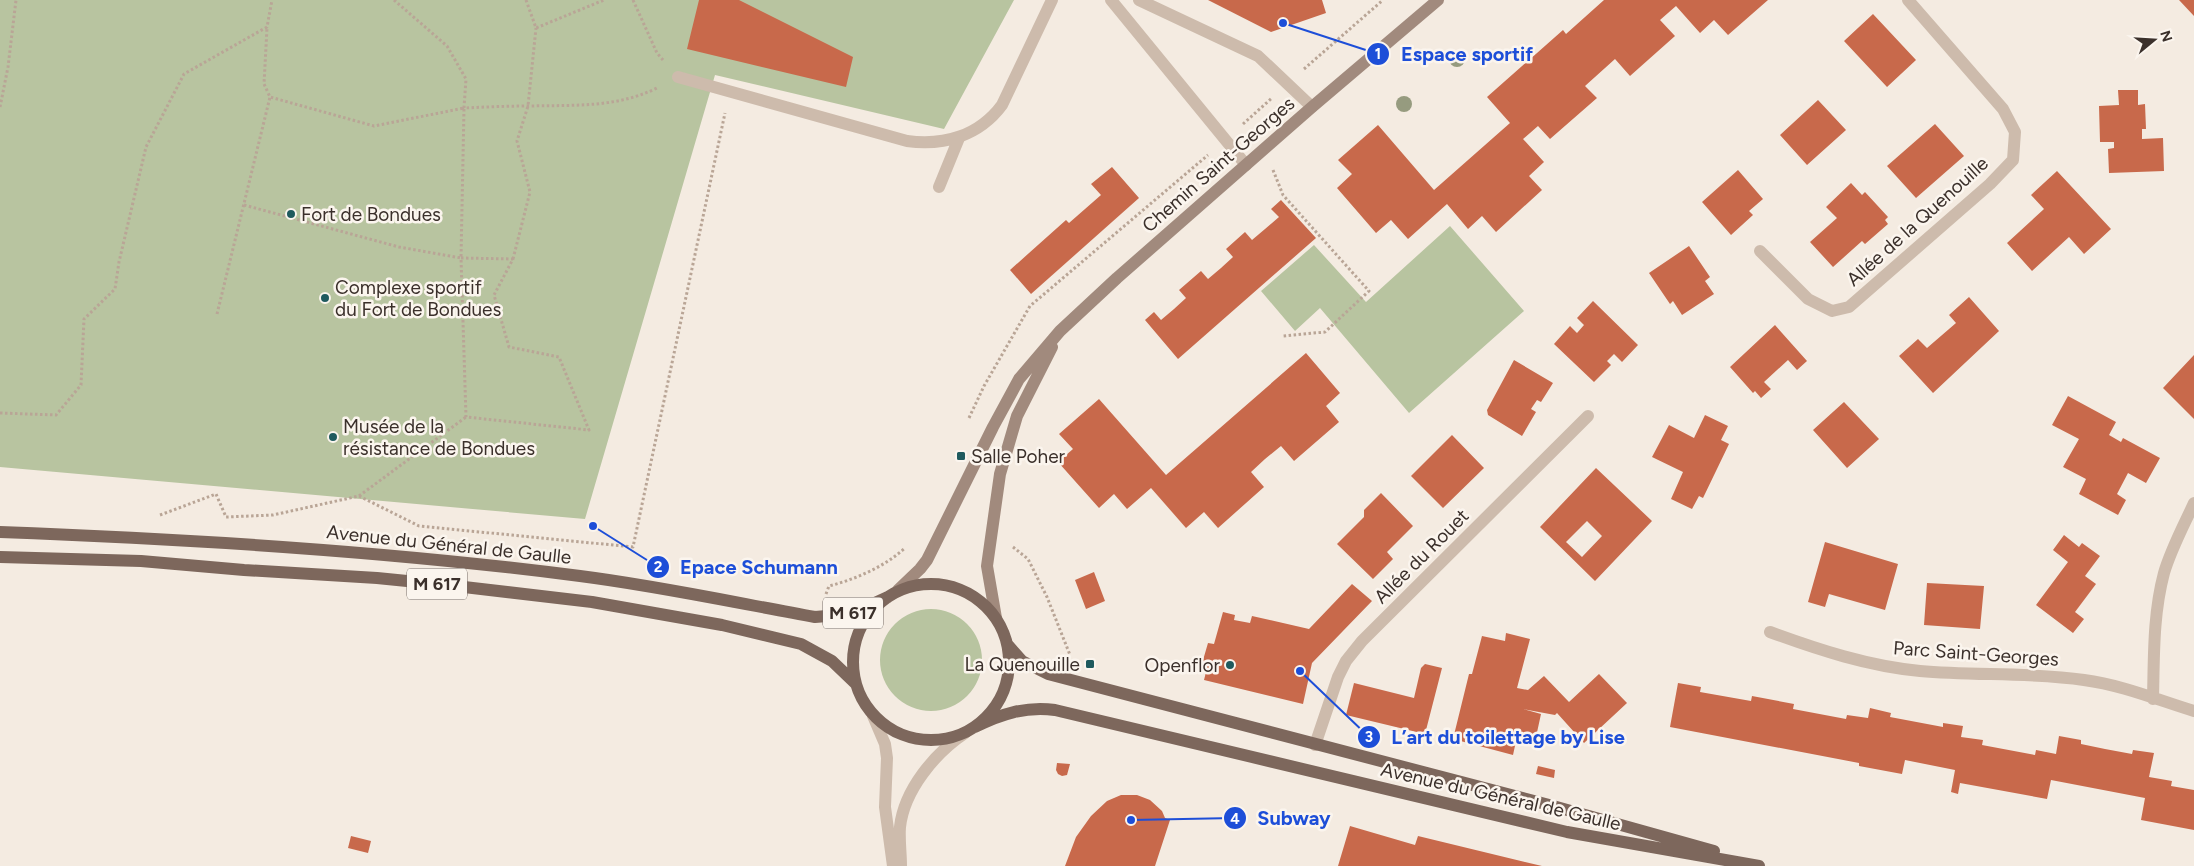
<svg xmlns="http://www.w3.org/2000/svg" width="2194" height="866" viewBox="0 0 2194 866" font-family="Figtree,sans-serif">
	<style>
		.green { fill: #b8c4a0 }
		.building { fill: #c8694b; fill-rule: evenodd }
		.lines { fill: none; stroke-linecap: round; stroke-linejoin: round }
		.path { stroke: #b9a596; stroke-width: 3; stroke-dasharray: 2.5 2.5; stroke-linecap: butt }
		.lane { stroke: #cdbbac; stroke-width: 12 }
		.street { stroke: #cdbbac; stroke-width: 12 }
		.secondary { stroke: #a18a7d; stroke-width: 12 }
		.primary { stroke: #7d675c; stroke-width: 12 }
		.tree { fill: #969b7f }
		.poi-dot { fill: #1f5a5e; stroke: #fbf5ee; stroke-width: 2 }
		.labels { text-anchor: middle; stroke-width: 5; stroke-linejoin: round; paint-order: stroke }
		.shield { fill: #fbf5ee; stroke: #756b66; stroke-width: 1 }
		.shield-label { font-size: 18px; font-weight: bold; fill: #3b302b }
		.street-label { font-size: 19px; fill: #3b302b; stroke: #fbf5ee }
		.poi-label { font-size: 19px; fill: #3b302b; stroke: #fbf5ee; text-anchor: start }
		.leader { fill: none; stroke: #1d4ed8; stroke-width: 2 }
		.callout-dot { fill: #1d4ed8; stroke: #fbf5ee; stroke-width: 2 }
		.mark-label { font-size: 15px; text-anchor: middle; font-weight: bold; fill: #fff }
		.callout-label { font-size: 20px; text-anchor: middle; font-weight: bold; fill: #1d4ed8; stroke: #fbf5ee; stroke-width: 5; stroke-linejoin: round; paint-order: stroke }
	</style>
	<rect width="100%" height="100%" fill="#f4ebe1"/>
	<path class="green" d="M0,0H1014L944,129L715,75L585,519L0,467Z
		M1450,226L1524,311L1409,413L1320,308L1295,331L1261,291L1314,245L1366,302Z
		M880 660a51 51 0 1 1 102 0a51 51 0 1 1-102 0Z"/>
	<path class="building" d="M699,0H739L853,57L846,87L687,49Z
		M1208,0H1322L1326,13L1271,32Z
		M1604,0H1768L1728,35L1714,20L1700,33L1676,6L1660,20L1675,36L1630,76L1615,59L1585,86L1597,98L1550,139L1538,126L1523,139L1544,162L1529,176L1542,190L1496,232L1482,216L1468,229L1447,204L1408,239L1391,220L1376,233L1337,188L1352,174L1338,160L1378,125L1434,190L1510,123L1487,97L1563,30L1566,34Z
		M2179,0H2194V16Z
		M1873,14L1916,60L1887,87L1844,41Z
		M2118,90H2138V105L2145,104L2146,129H2142V139L2163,138L2164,171L2109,173L2108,149L2114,148V142H2100L2099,106L2119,105Z
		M1818,100L1846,130L1807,165L1780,135Z
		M1935,124L1964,156L1916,198L1887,166Z
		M1112,167L1139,198L1031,294L1010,270L1066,220L1069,223L1101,195L1091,184Z
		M1738,170L1763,199L1749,211L1753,215L1731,235L1702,202Z
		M2057,171L2111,229L2084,254L2069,237L2032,271L2007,243L2044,209L2031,195Z
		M1851,183L1862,195L1865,192L1888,217L1885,220L1888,224L1865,244L1862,241L1833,267L1810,242L1837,218L1826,207Z
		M1281,200L1316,238L1178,359L1145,320L1154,312L1161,320L1174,309L1186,298L1179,290L1201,271L1208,279L1221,268L1233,257L1226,249L1245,232L1252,240L1265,229L1279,217L1271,209Z
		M1689,246L1710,277L1705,281L1714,294L1682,315L1673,301L1670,304L1649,273Z
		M1969,297L1999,331L1933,393L1899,356L1918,339L1927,348L1956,323L1949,315Z
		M1593,301L1638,345L1622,362L1614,354L1607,361L1611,365L1594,382L1554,344L1570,326L1577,333L1584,325L1577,318Z
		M1775,325L1807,361L1797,370L1788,360L1764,382L1771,389L1761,398L1755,391L1753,393L1730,367Z
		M1306,353L1340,393L1326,406L1339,422L1294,461L1281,446L1265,459L1251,472L1264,487L1218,528L1204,512L1186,528L1151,488L1127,509L1114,494L1099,508L1058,462L1073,449L1059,434L1099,399L1166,475Z
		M2194,355V419L2163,388Z
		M1514,360L1553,383L1541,402L1537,400L1531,409L1536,412L1522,436L1488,415L1487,410Z
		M2068,396L2116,422L2109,435L2121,442L2123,438L2160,458L2146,483L2128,473L2117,494L2126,500L2118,515L2079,494L2086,479L2063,467L2079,439L2052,425Z
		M1844,402L1879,439L1847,468L1813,430Z
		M1705,415L1728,426L1721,440L1729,444L1703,498L1699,496L1692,509L1671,499L1683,472L1652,457L1669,425L1694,438Z
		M1452,435L1484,468L1443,508L1411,476Z
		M1596,468L1652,521L1595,581L1540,527ZM1587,521L1602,536L1582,557L1566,542Z
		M1381,493L1413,526L1387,552L1393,559L1373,579L1337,544L1364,517V510Z
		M2064,535L2079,547L2082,543L2100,556L2085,576L2096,584L2075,612L2084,619L2073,633L2036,605L2068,562L2053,550Z
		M1825,542L1898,564L1885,610L1829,594L1825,607L1808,602Z
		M1094,572L1105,601L1086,609L1075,580Z
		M1927,583L1984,586L1980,629L1924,625Z
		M1352,584L1372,601L1312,663L1303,704L1204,680L1207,668L1201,667L1208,643L1214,644L1223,612L1235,615L1234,620L1250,623L1252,616L1309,629Z
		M1506,633L1530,639L1517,688L1528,690L1544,676L1569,702L1599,674L1627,703L1584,743L1557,713L1555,715L1523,709L1541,714L1536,737L1518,732L1513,755L1453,739L1469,674H1472L1482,636L1505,641Z
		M1425,664L1442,668L1425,734L1346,715L1354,683L1414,698L1421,668Z
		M1678,683L1701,687L1700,692L1751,701L1752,696L1794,704L1793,709L1846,719L1847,715L1868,718L1870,708L1891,713L1890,717L1943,727V723L1963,726L1961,737L1983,740L1982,745L2035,755L2036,750L2056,754L2059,736L2081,740V744L2105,749L2132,754L2133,750L2154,753L2149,777L2172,781L2171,786L2194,790V830L2141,820L2145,798L2051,780L2047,799L1960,783L1958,794L1951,792L1955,770L1905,760L1902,774L1859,766V763L1670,727Z
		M1057,763L1070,764L1067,775L1062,776L1058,774L1056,770Z
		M1538,766L1555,770L1554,778L1536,774Z
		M1121,795H1137L1150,800L1162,811L1165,818L1170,820L1155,866H1065L1076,837L1091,816L1107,801Z
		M1350,826L1415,845L1418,836L1542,866H1338Z
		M351,836L371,841L368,853L348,848Z"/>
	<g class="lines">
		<path class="path" d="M394,0L447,46L466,79L464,108C485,107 507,106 529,106C574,105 616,108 657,88
			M526,0L536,28L604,0
			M633,0L657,53L663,60
			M1304,69L1383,0
			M0,107L8,67L16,0
			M1243,124L1272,98
			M1273,170L1283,195L1369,291L1325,332L1283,336
			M244,205L399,247L461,258L464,108L374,126L270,97
			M461,258L513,259L494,295L509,347L559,357L589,430L466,417Z
			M513,259L530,192L517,141L528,106L536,28
			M217,314L270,97L264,84L267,28
			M0,413L56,415L81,385L84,319L115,289L119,262L146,147L184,74L267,27L272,0
			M969,418L984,386L1030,306L1208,155
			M359,496L466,417
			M160,515L216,494L226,517L273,515L359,496L419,526L633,547L725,113
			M1013,547L1028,559L1047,597L1070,655
			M826,594L829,586C856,579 884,567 905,548"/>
		<path class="lane" d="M1111,0L1246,165
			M1139,0L1258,56L1312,107
			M678,77L907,141C944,146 979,136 1002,105L1052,0
			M939,187L959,138
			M873,716L885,744L887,758L885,807L893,866
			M901,866C901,853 899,840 900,827C904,790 935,753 965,733"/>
		<path class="street" d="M1760,251L1808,299L1832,311L1849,307L1990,184L2013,160L2015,132L2003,109L1908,0
			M1770,632C1819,650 1868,666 1920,671C1975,676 2030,672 2084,680C2122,685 2158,700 2194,711
			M2153,699C2154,657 2153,614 2164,573C2171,549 2184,525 2194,503
			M1315,745L1338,677L1346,661L1362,641L1588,416"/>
		<path class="secondary" d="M898,590L920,569L927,560L993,427L1019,379L1060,331L1117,278L1312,107L1438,0
			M996,618L987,566L1000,474L1017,416L1052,347"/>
		<path class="primary" d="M0,532C193,539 388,551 580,576C659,586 737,603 815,617L851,614L888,597
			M0,557L141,561L244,570L377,578L447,585L592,602L722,625L801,644L832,661L856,684
			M853 662a78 78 0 1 1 156 0a78 78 0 1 1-156 0Z
			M1007,644L1022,661L1048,674L1553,806L1714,851
			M975,727C1001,714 1026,706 1055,710L1567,832L1759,866"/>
	</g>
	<g class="tree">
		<circle cx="1457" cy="59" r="8"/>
		<circle cx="1404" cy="104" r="8"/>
	</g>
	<g class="poi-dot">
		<circle cx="291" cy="214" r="5"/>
		<circle cx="325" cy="298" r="5"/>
		<circle cx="333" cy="437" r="5"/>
		<rect x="956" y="451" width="10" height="10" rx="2.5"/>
		<rect x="1085" y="659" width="10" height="10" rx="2.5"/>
		<circle cx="1230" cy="665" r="5"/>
	</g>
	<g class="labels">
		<g class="shield">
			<rect x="407" y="568.5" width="60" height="31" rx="4"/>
			<rect x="823" y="597.5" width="60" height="31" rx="4"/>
		</g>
		<g class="shield-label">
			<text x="437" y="590">M 617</text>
			<text x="853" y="619">M 617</text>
		</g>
		<g class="street-label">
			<text transform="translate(1218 164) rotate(-41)" y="7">Chemin Saint-Georges</text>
			<text transform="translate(1917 221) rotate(-42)" y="7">Allée de la Quenouille</text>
			<text transform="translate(449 544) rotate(6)" y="7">Avenue du Général de Gaulle</text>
			<text transform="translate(1421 556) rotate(-45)" y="7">Allée du Rouet</text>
			<text transform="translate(1976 653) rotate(4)" y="7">Parc Saint-Georges</text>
			<text transform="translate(1501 796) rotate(13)" y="7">Avenue du Général de Gaulle</text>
		</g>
		<g class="poi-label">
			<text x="301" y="221">Fort de Bondues</text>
			<text x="335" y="294">Complexe sportif<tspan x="335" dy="22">du Fort de Bondues</tspan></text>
			<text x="343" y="433">Musée de la<tspan x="343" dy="22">résistance de Bondues</tspan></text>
			<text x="971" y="463">Salle Poher</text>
			<text x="1080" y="671" text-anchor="end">La Quenouille</text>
			<text x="1220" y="672" text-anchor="end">Openflor</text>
		</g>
	</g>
	<path class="leader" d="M1283 23L1378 54M593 526L658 567M1300 671L1369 737M1131 820L1235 818"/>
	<g class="callout-dot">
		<circle cx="1283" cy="23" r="5"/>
		<circle cx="593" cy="526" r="5"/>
		<circle cx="1300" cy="671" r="5"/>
		<circle cx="1131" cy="820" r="5"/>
		<circle cx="1378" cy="54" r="12"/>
		<circle cx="658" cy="567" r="12"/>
		<circle cx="1369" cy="737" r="12"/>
		<circle cx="1235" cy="818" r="12"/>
	</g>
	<g class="mark-label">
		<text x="1378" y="59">1</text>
		<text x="658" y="572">2</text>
		<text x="1369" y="742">3</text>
		<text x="1235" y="824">4</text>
	</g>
	<g class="callout-label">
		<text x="1467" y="61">Espace sportif</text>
		<text x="759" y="574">Epace Schumann</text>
		<text x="1508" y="744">L’art du toilettage by Lise</text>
		<text x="1294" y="825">Subway</text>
	</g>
	<g transform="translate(2154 40) rotate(72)" stroke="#fbf5ee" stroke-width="4" paint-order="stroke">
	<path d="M0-4L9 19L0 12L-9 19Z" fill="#3b302b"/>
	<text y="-8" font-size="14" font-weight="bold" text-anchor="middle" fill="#3b302b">N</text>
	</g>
</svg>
